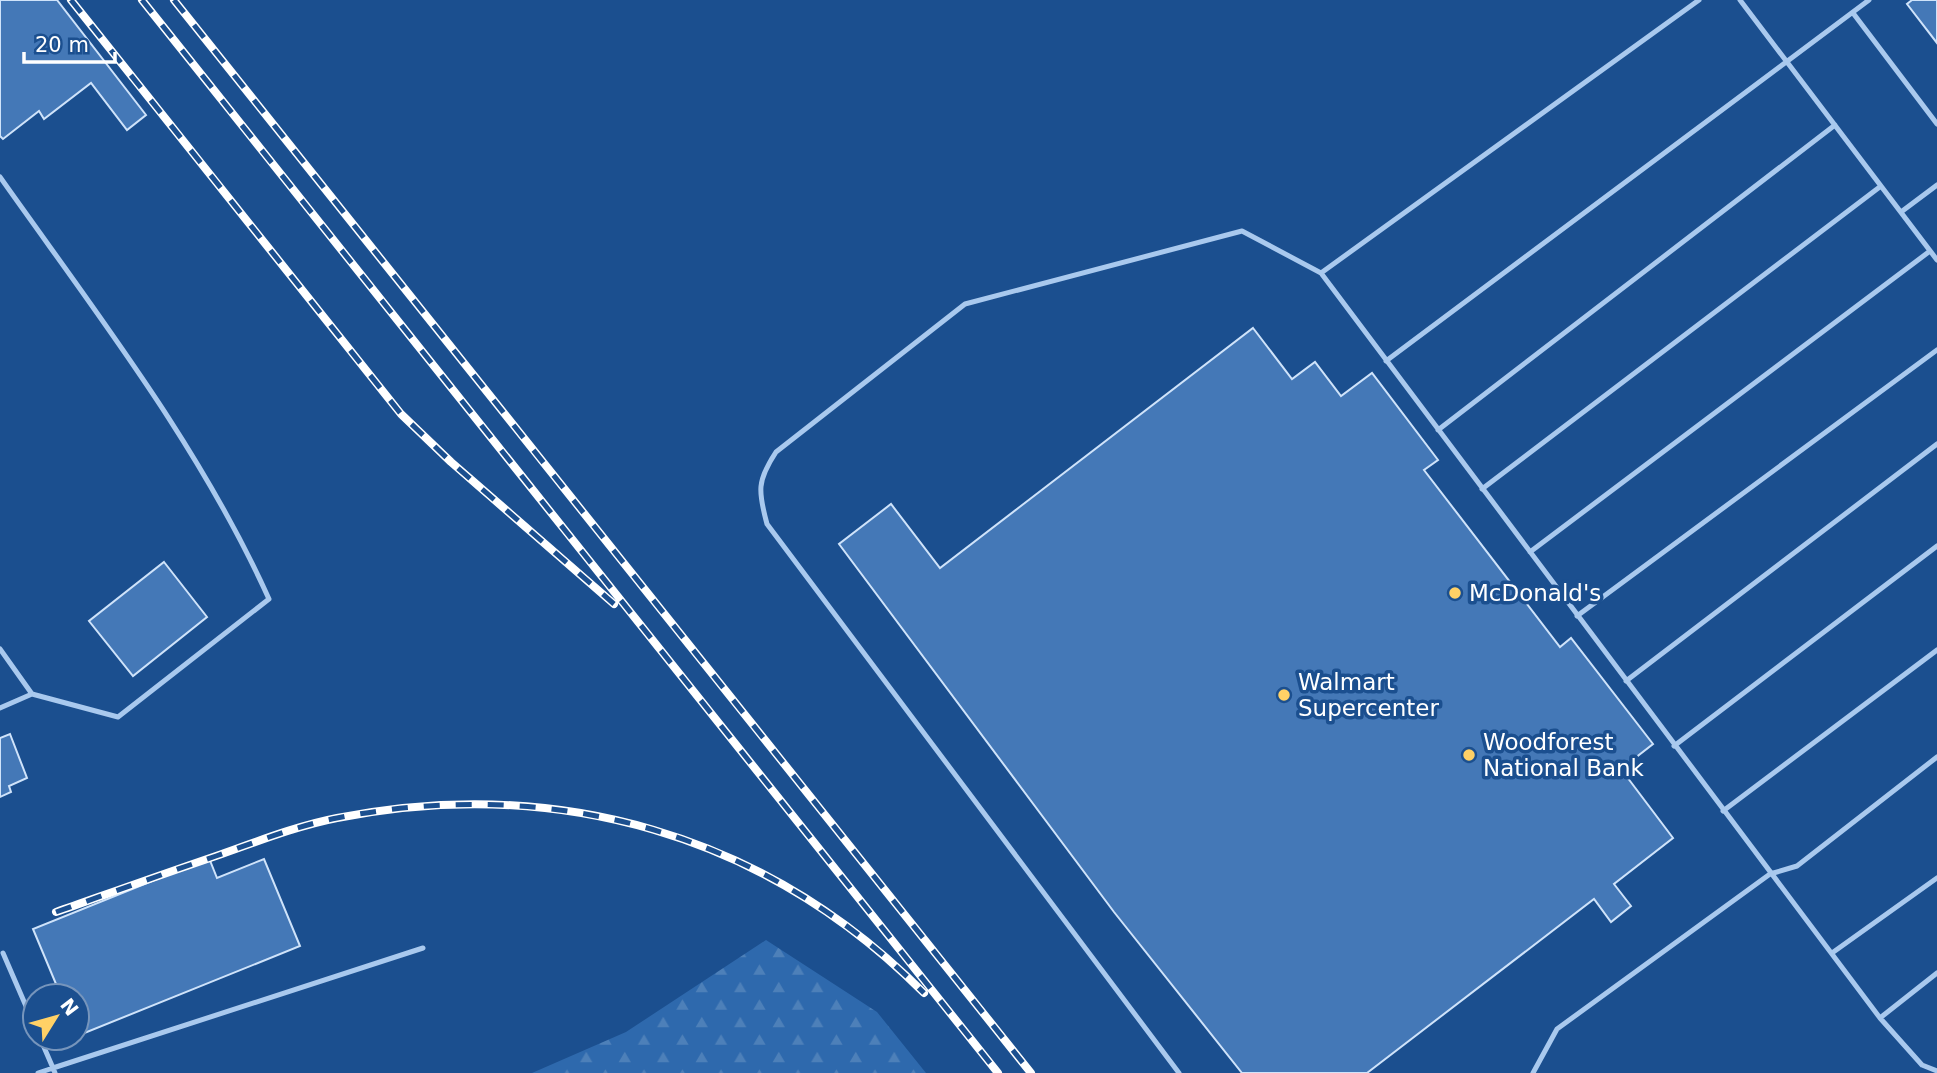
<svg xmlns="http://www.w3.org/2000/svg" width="1937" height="1073" viewBox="0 0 1937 1073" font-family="'DejaVu Sans',sans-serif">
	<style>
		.forest { fill: url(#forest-firs) }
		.building { fill: #4478b7; stroke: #cfe3fa; stroke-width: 2 }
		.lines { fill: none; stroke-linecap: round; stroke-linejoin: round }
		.lane { stroke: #a9c9ee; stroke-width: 5 }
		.rail-casing { stroke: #fff; stroke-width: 8 }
		.rail { stroke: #1b4f8f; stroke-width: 5; stroke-dasharray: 16; stroke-linecap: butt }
		.poi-dot { fill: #ffd166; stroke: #1b4f8f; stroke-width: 2.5 }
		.labels { text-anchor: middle; stroke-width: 7; stroke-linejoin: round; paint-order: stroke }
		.poi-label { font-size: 23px; fill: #fff; stroke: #1b4f8f; text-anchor: start }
	</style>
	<defs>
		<pattern id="forest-firs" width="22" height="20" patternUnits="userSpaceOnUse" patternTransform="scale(1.75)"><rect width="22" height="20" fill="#2e69ad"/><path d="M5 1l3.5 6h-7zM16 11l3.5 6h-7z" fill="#4d80b9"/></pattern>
	</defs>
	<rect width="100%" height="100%" fill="#1b4f8f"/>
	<path class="forest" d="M766,940L877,1012L926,1073H532L626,1032Z"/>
	<path class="building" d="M0,0H57L146,115L127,130L91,83L44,119L39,111L3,139L0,136Z
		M1912,0H1937V43L1907,4Z
		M1253,328L1292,379L1315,362L1341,396L1372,373L1438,460L1424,470L1560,647L1571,638L1653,744L1621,769L1673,838L1614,884L1631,906L1611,922L1594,899L1367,1073H1242L1114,912L839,544L891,504L940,568Z
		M164,562L207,617L133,676L89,621Z
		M10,734L27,778L9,786L11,792L0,797V738Z
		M209,858L217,878L264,859L300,946L77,1036V996H61L33,929Z"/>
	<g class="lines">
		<path class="lane" d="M1740,0L1937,260
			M1853,13L1937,124
			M0,177C96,313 200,446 269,599L118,717L32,694L0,649
			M1901,212L1937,185
			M1321,273L1880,1018L1937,973
			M1386,361L1869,0
			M1438,430L1835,125
			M1482,489L1881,186
			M1530,552L1930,251
			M1577,616L1937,350
			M1626,681L1937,444
			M0,708L32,694
			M1674,746L1937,546
			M1723,811L1937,650
			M3,953L35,1027
			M1832,953L1937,878
			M1880,1018L1922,1065L1937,1071
			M38,1073L53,1068L40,1038
			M55,1073L53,1068L423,948
			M1179,1073L767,524C758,491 757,481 776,452L965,304L1242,231L1321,273L1699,0
			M1533,1073L1557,1029L1770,874L1797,866L1937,757"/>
		<g class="rail-casing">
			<path id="rail" d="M71,0L401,414L451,462L614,604
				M142,0L998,1073
				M174,0L1031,1073
				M56,912C110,893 163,874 216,856C256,842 296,826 337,818C556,775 766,834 924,993"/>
		</g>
		<use href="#rail" class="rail"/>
	</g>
	<g class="poi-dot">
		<circle cx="1455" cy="593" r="7"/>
		<circle cx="1284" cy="695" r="7"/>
		<circle cx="1469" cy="755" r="7"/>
	</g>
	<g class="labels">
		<g class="poi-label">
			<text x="1469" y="601">McDonald's</text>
			<text x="1298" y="690">Walmart<tspan x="1298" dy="26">Supercenter</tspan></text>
			<text x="1483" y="750">Woodforest<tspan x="1483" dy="26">National Bank</tspan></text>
		</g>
	</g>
	<g transform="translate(56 1017) rotate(53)"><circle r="33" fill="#1b4f8f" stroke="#7695bc" stroke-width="2"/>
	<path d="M0-5L12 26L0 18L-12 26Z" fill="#ffd166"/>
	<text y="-10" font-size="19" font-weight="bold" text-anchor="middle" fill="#ffffff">N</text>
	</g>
	<path d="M24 52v10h91v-10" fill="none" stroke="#ffffff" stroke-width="3.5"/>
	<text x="35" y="52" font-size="21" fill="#ffffff" stroke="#1b4f8f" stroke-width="5" paint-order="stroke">20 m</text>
</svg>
